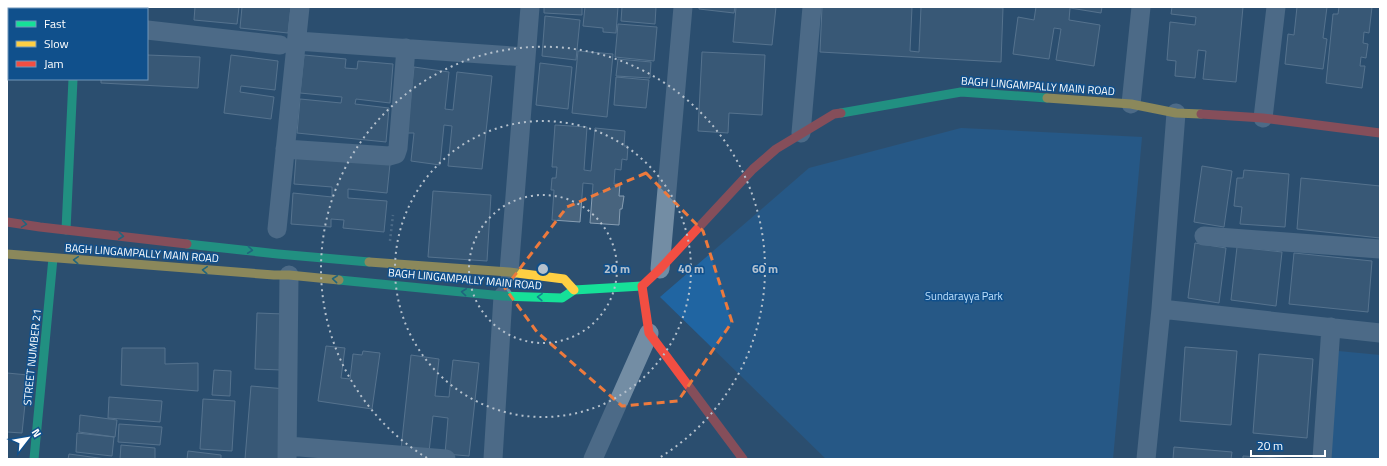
<svg xmlns="http://www.w3.org/2000/svg" width="1387" height="466" viewBox="0 0 1387 466" font-family="'Titillium Web',sans-serif">
	<style>
		.green { fill: #2065a2 }
		.lines { fill: none; stroke-linecap: round; stroke-linejoin: round }
		.canal { stroke: #33638e; stroke-width: 26 }
		.building { fill: #48647e; stroke: #879eb3 }
		.path { stroke: #738da4; stroke-width: 2.5; stroke-dasharray: 2 3; stroke-linecap: butt }
		.street { stroke: #738da4; stroke-width: 19 }
		.fast { stroke: #16e098; stroke-width: 9 }
		.slow { stroke: #ffcf43; stroke-width: 9 }
		.jam { stroke: #f24e42; stroke-width: 9 }
		.oneway { stroke: #128290 }
		.marked { fill: none; stroke: #ed7a3d; stroke-width: 3; stroke-dasharray: 8 5; stroke-linejoin: round }
		.ring { fill: none; stroke: #b5c1cd; stroke-width: 2; stroke-dasharray: 2 4 }
		.labels { text-anchor: middle; stroke-width: 3; stroke-linejoin: round; paint-order: stroke }
		.street-label { font-size: 11px; fill: #fff; stroke: #10508c }
		.park-label { font-size: 11px; fill: #bee0fd; stroke: #10508c }
		.centre { fill: #b5c1cd; stroke: #10508c; stroke-width: 2 }
		.ring-label { font-size: 12px; text-anchor: middle; font-weight: bold; fill: #b5c1cd; stroke: #10508c; stroke-width: 3; stroke-linejoin: round; paint-order: stroke }
	</style>
	<rect width="100%" height="100%" fill="#2c4f70"/>
	<path class="green" d="M961,128L1142,137L1113,459H826L660,297L809,168Z
		M1338,351L1380,355V459H1331Z"/>
	<g class="lines">
		<path class="canal" d="M15,9L16,7
			M7,39L9,32"/>
	</g>
	<path class="building" d="M195,7H239L237,24L194,20Z
		M242,7H291L288,33L240,28Z
		M544,7H582V15L544,13Z
		M585,7H618L616,33L603,32V28L583,26Z
		M622,7H656L655,24L621,21Z
		M699,7H735L734,13L699,9Z
		M736,7H776L772,45L733,42Z
		M822,7H912L910,51L919,52L921,7L1003,8L1001,62L820,52Z
		M1036,7H1102L1101,13L1070,8L1069,20L1100,25L1094,66L1056,60L1061,29L1054,28L1049,59L1013,54L1018,17L1034,20Z
		M1172,7H1243L1236,82L1203,79L1206,51L1198,50L1195,78L1175,76L1176,61L1167,60L1170,22L1195,25L1196,17L1171,14Z
		M1297,7H1330H1327L1323,38L1327,39L1323,69L1285,64L1288,34L1294,35Z
		M1339,7H1372L1369,33L1364,32L1363,43L1368,44L1366,58L1361,57L1360,66H1365L1362,88L1326,83L1333,14H1338Z
		M545,16L580,20L576,60L542,56Z
		M618,24L657,27L654,61L615,57Z
		M578,51L613,54L607,117L572,113Z
		M702,52L765,55L762,115L729,113L728,133L698,131Z
		M147,55L200,57L198,88L101,83V79H147Z
		M231,55L278,61L275,90L241,86L240,92L274,97L271,119L224,113Z
		M304,55L346,59L345,68L357,69L358,61L393,64L390,103L356,99L355,104L389,108L386,142L297,133L300,99L341,103L342,97L300,93Z
		M618,59L651,62L650,78L616,76Z
		M540,63L572,67L568,109L536,105Z
		M414,67L449,72L445,109L453,110L457,72L492,76L482,169L448,166L452,126L444,125L440,165L411,161L414,133H407Z
		M616,77L649,80L646,108L614,105Z
		M555,125L587,127L584,170L591,171L595,128L625,131L624,146H628L627,160L622,159L621,170L615,169L614,184H620L619,196H624L622,209H620L619,225L590,223L593,184L583,183L580,222L552,220L554,190H551L552,178H556L557,167H552Z
		M296,157L390,164L387,193L348,189V198L387,201L384,232L343,228L344,220L331,219V227L291,224L293,193L332,197V187L294,184Z
		M1202,166L1232,171L1224,227L1194,222Z
		M1244,170L1289,174L1285,227L1240,224L1242,207L1234,206L1237,178H1243Z
		M1301,178L1380,186V238L1297,229Z
		M433,191L491,195L487,261L428,257Z
		M1195,243L1226,248L1219,303L1188,298Z
		M1237,247L1282,252L1276,306L1231,300Z
		M1294,253L1372,261L1368,312L1289,304Z
		M257,313L284,314L282,370L255,369Z
		M326,346L345,348L341,378L350,379L353,354L362,355L363,351L380,353L372,409L318,401Z
		M1185,347L1237,351L1231,425L1180,421Z
		M122,348H165V364L198,363V391L121,385Z
		M1259,354L1313,359L1307,438L1253,433Z
		M411,355L439,359L435,396L449,397L453,360L479,363L469,456L445,454L448,418L433,416L429,452L401,449Z
		M214,370L231,371L230,396L212,395Z
		M7,373L28,375L22,433L7,432Z
		M251,386L286,389L280,459H245Z
		M109,397L162,401L160,422L108,418Z
		M203,399L235,401L232,451L200,449Z
		M80,415L117,420L115,437L79,432Z
		M119,424L162,427L160,445L118,442Z
		M77,433L114,437L112,456L76,452Z
		M121,445L155,448V459H120Z
		M1174,447L1232,452L1231,459H1173Z
		M188,451L221,455V459H187Z
		M69,454L106,459H68Z
		M1243,456L1296,459H1243Z"/>
	<g class="lines">
		<path class="path" d="M390,241L393,215"/>
		<path class="street" d="M147,30L280,45
			M297,41L526,57
			M1131,104L1141,7
			M1263,118L1276,7
			M801,133L812,7
			M285,149L389,156L396,154L398,148L406,48
			M277,229L300,7
			M1204,236L1380,249
			M660,269L683,7
			M509,272L530,7
			M1161,309L1380,333
			M288,446L446,459
			M287,459L289,275
			M493,459L503,296
			M593,459L649,333
			M1146,459L1161,309L1176,113
			M1322,459L1331,327"/>
		<path class="fast" d="M78,9L79,7
			M841,113L961,92L1047,98
			M66,230L73,79
			M187,244L278,254L369,262
			M339,280L503,296L562,298L574,290
			M574,290L642,286
			M34,459L53,258"/>
		<path class="slow" d="M1047,98L1131,104L1176,113L1201,114
			M7,254L274,275H289L339,280
			M369,262L509,272L564,279L574,290"/>
		<path class="jam" d="M1201,114L1263,118L1380,133
			M7,222L40,227L187,244
			M642,286L660,269L753,169L776,149L834,114L841,113
			M642,286L649,333L743,459"/>
	</g>
	<defs><path id="oneway-chevron" d="M-2-3.5L2.5 0L-2 3.5" fill="none" stroke-width="1.6" stroke-linecap="round" stroke-linejoin="round"/></defs>
	<g class="oneway">
		<use href="#oneway-chevron" transform="translate(24 224) rotate(9)"/>
		<use href="#oneway-chevron" transform="translate(121 236) rotate(6)"/>
		<use href="#oneway-chevron" transform="translate(250 250) rotate(6)"/>
		<use href="#oneway-chevron" transform="translate(76 260) rotate(-176)"/>
		<use href="#oneway-chevron" transform="translate(205 270) rotate(-176)"/>
		<use href="#oneway-chevron" transform="translate(335 279) rotate(-174)"/>
		<use href="#oneway-chevron" transform="translate(464 292) rotate(-174)"/>
		<use href="#oneway-chevron" transform="translate(540 297) rotate(-178)"/>
	</g>
	<path d="M0 0H1387V466H0ZM646,173L703,231L732,322L678,401L622,406L537,332L505,288L567,207Z" fill="#2c4f70" fill-opacity=".55" fill-rule="evenodd"/>
	<path class="marked" d="M646,173L703,231L732,322L678,401L622,406L537,332L505,288L567,207Z"/>
	<g class="ring">
		<circle cx="543" cy="269" r="74"/>
		<circle cx="543" cy="269" r="148"/>
		<path d="M427 458A222 222 0 1 1 659 458"/>
	</g>
	<g class="labels">
		<g class="street-label">
			<text transform="translate(1038 86) rotate(4)" y="4">BAGH LINGAMPALLY MAIN ROAD</text>
			<text transform="translate(142 253) rotate(4)" y="4">BAGH LINGAMPALLY MAIN ROAD</text>
			<text transform="translate(465 279) rotate(5)" y="4">BAGH LINGAMPALLY MAIN ROAD</text>
			<text transform="translate(32 357) rotate(-84)" y="4">STREET NUMBER 21</text>
		</g>
		<g class="park-label">
			<text x="964" y="300">Sundarayya Park</text>
		</g>
	</g>
	<circle cx="543" cy="269" r="6" class="centre"/>
	<g class="ring-label">
		<text x="617" y="273">20 m</text>
		<text x="691" y="273">40 m</text>
		<text x="765" y="273">60 m</text>
	</g>
	<rect width="1387" height="466" fill="none" stroke="#ffffff" stroke-width="16"/>
	<rect x="8" y="8" width="140" height="72" fill="#10508c" stroke="#7096ba"/>
	<rect x="16" y="21" width="20" height="6" fill="#16e098" stroke="#7096ba"/>
	<text x="44" y="28" font-size="12" fill="#ffffff">Fast</text>
	<rect x="16" y="41" width="20" height="6" fill="#ffcf43" stroke="#7096ba"/>
	<text x="44" y="48" font-size="12" fill="#ffffff">Slow</text>
	<rect x="16" y="61" width="20" height="6" fill="#f24e42" stroke="#7096ba"/>
	<text x="44" y="68" font-size="12" fill="#ffffff">Jam</text>
	<g transform="translate(28 438) rotate(59)" stroke="#10508c" stroke-width="3" paint-order="stroke">
	<path d="M0-3L7 15L0 10L-7 15Z" fill="#ffffff"/>
	<text y="-6" font-size="11" font-weight="bold" text-anchor="middle" fill="#ffffff">N</text>
	</g>
	<path d="M1251 450v6h74v-6" fill="none" stroke="#ffffff" stroke-width="2"/>
	<text x="1257" y="450" font-size="12" fill="#ffffff" stroke="#10508c" stroke-width="3" paint-order="stroke">20 m</text>
</svg>
